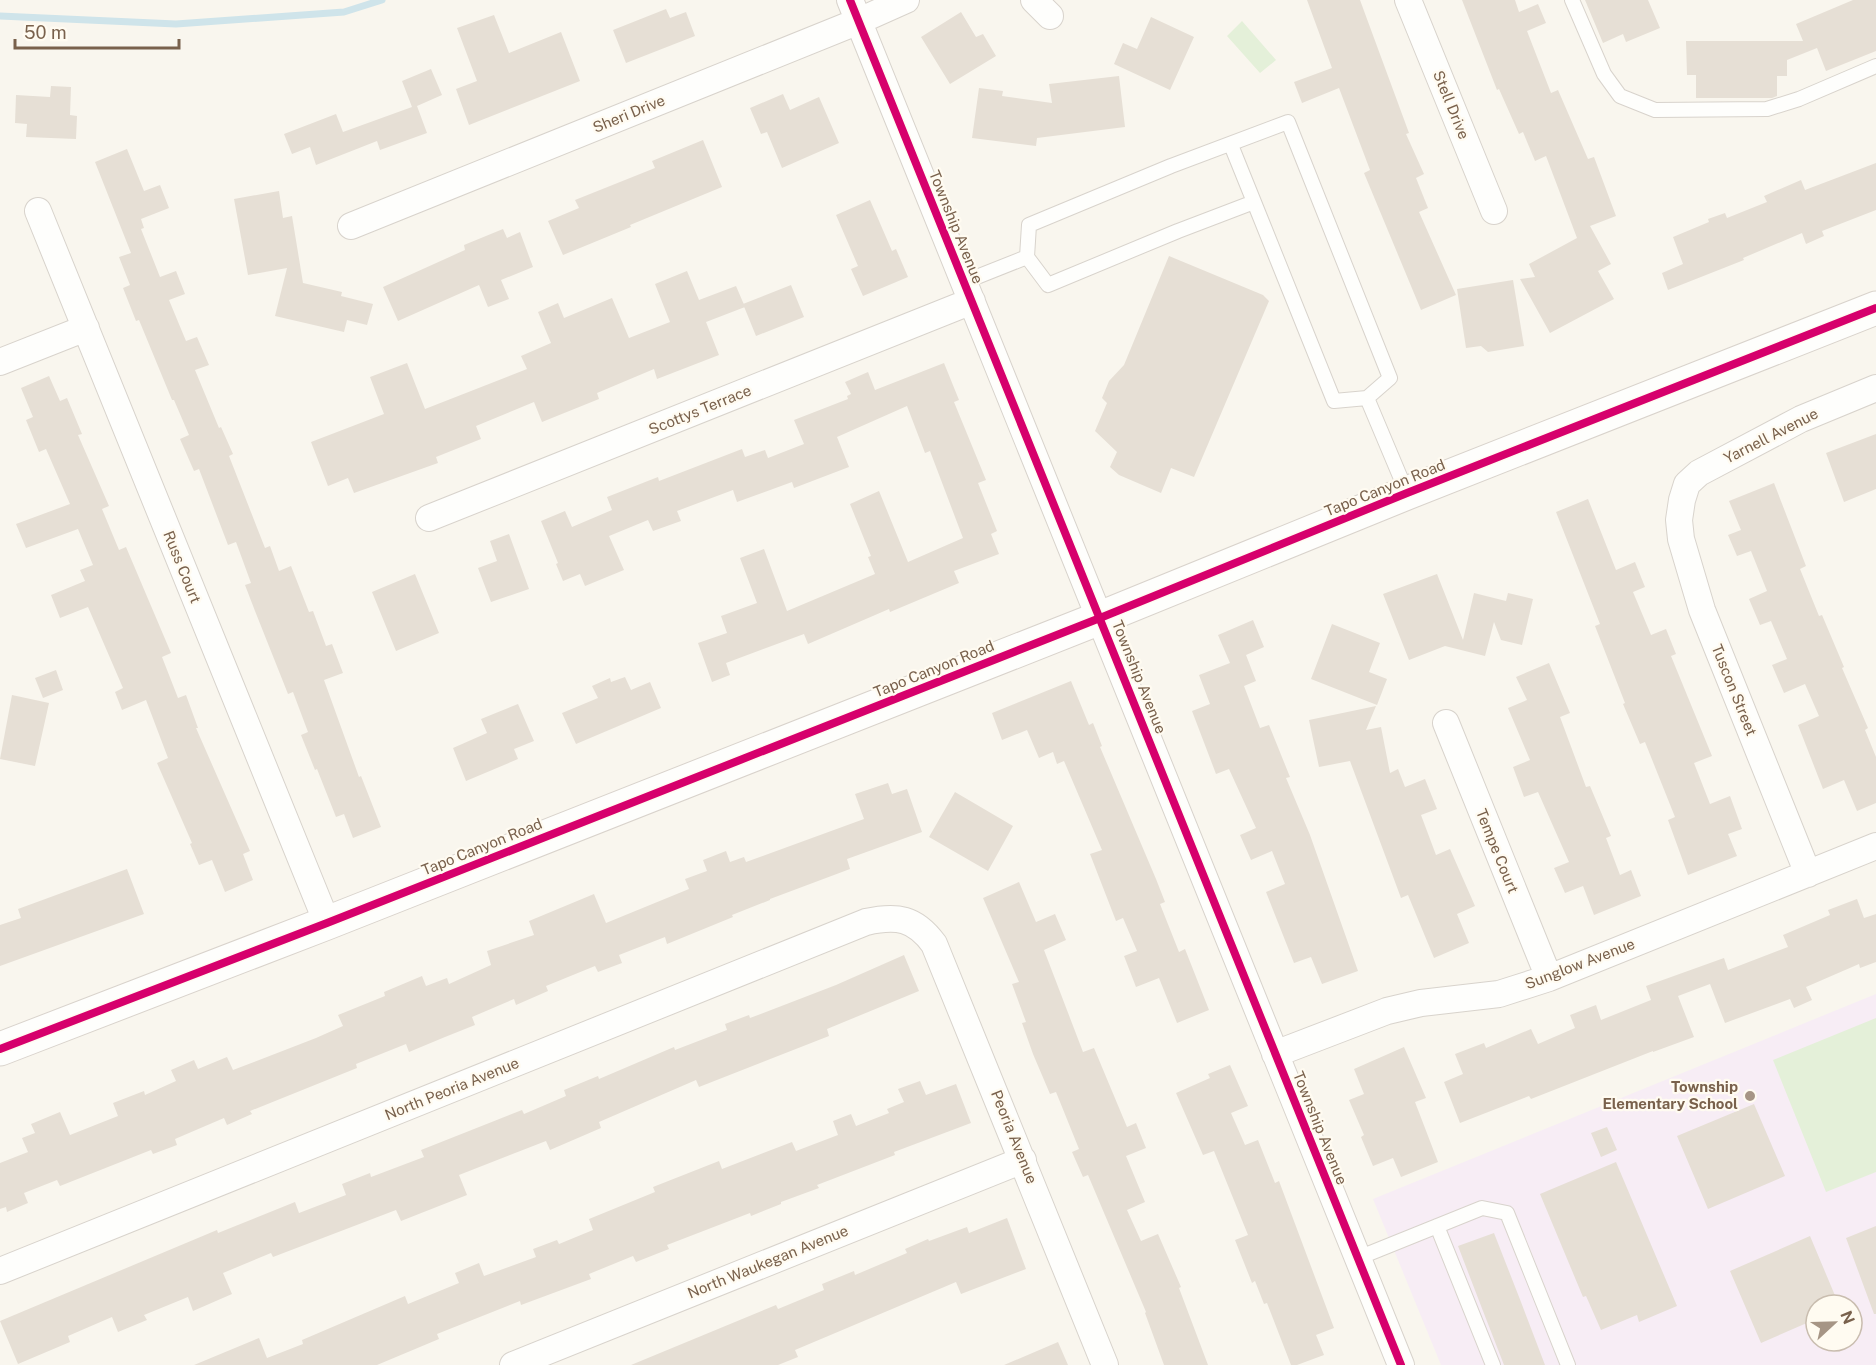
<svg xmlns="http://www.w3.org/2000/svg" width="1876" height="1365" viewBox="0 0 1876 1365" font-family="'Public Sans',sans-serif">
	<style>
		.education { fill: #f7edf5; fill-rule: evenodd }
		.green { fill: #e4f0d9 }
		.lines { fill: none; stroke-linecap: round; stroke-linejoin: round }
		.stream { stroke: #cfe4ea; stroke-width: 7 }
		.building { fill: #e6dfd5 }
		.lane-casing { stroke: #d8d3cc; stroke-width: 16 }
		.street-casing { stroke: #d8d3cc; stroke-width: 28 }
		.secondary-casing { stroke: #d9d3cc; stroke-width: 35 }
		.lane { stroke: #fefefc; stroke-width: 14 }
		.street { stroke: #fefefc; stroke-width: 26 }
		.secondary { stroke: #fefefc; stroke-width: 33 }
		.cycleway-casing { stroke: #fffbf1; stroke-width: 11 }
		.cycleway { stroke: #d6006c; stroke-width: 8 }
		.poi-dot { fill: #a69585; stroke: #fffbf1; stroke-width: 2 }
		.labels { text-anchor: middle; stroke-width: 4.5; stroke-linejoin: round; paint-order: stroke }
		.street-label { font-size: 15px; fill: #79614c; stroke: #fffbf1 }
		.poi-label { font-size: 15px; font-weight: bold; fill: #79614c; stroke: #fffbf1; text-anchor: end }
	</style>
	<rect width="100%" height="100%" fill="#f9f6ee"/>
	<path class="education" d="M1876,994V1365H1441L1373,1199ZM1816,1305H1852V1341H1816Z"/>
	<path class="green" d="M1242,21L1276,60L1260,73L1227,36Z
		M1876,1018V1172L1826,1192L1773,1060Z"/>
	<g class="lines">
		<path class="stream" d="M0,16L176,24L344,12L382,0"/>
	</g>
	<path class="building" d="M1307,0H1360L1409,133L1406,134L1424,174L1416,178L1428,208L1419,212L1456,295L1421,310L1364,173L1370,170L1339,88L1302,103L1294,82L1332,68Z
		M1462,0H1515L1519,12L1538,4L1546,23L1527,31L1551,93L1558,90L1588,159L1594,157L1616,216L1590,226L1611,264L1598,271L1614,299L1550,333L1520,279L1535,277L1529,264L1577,238L1546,156L1535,161L1523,132L1519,134L1499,89L1497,90Z
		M1585,0H1648L1660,28L1626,42L1623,34L1603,43Z
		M1853,0H1876V51L1826,71L1817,48L1787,60V76H1777V96L1772,98H1696V75H1687L1686,41H1803L1796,24Z
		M666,9L670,18L686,12L695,36L626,63L613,30Z
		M961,12L976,37L983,34L996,56L950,84L921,37Z
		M494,15L509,53L561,32L580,81L469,125L456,89L477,81L457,28Z
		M1151,17L1194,37L1170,90L1114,64L1123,43L1137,49Z
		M431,69L442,95L417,106L427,133L380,150L377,141L316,165L310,147L292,154L284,134L336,114L343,132L412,107L402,81Z
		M1119,76L1125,127L1037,138L1036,146L972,138L979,88L1003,91L1002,96L1052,103L1049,84Z
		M51,86L71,87L70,115L77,116L76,139L26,137L27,124L15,123L16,95L50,97Z
		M783,94L790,110L819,97L839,143L782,168L767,132L761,134L750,108Z
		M703,140L722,187L630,225L631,227L563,255L548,221L579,208L575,200L655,168L652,161Z
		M127,149L144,191L160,185L169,208L141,219L144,228L141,229L160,277L176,271L185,294L169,300L186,341L197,337L209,365L195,370L219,428L221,427L233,454L229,456L265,548L270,546L279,571L291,566L309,612L313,611L326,646L332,644L343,673L324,680L359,777L361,776L381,827L353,838L344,814L336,817L317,769L315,770L301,735L308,732L293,692L288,694L255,611L245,585L251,583L236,542L228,545L199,469L194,471L180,439L189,435L174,400H172L139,320L136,321L123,288L130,285L119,257L131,253L95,162Z
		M1876,163V210L1822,231L1824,236L1806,244L1802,233L1743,258L1744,260L1668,290L1662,273L1683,264L1673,237L1709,222L1708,219L1725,213L1727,218L1767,202L1764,196L1801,180L1805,190Z
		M279,191L283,218L292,216L303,283L342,292L341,296L373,304L367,325L347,320L344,332L275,316L287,268L248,275L234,199Z
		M870,200L892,251L896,249L908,277L863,296L851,269L858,266L836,215Z
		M503,229L507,238L520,232L533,267L501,280L509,299L488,307L479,285L398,321L383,287L465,250L464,245Z
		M1169,256L1263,295L1269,301L1194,477L1171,468L1161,493L1119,475L1110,467L1117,452L1095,431L1107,403L1102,398L1109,381L1124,365Z
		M687,271L699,300L736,286L745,307L706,322L719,355L657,379L654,369L597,393L599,399L542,422L534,402L476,426L481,439L436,457L438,463L354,493L348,478L328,486L311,442L384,414L370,377L407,363L425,409L527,369L521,356L551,343L538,312L558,303L564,318L612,298L629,338L670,322L655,284Z
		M1513,280L1524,346L1488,352L1481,346L1466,348L1457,289Z
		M791,285L804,317L756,336L743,304Z
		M944,363L959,400L954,402L986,480L978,483L997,531L991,534L999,554L954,571L959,583L890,612L889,609L808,644L804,634L726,663L730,675L712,682L698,643L727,633L721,616L757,603L740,558L764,549L787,611L875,574L868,557L871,556L850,504L879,491L908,562L963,538L930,451L925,453L907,406L837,437L849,467L794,488L792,482L737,502L733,490L677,511L681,521L653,531L648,520L609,536L624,570L585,586L580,574L563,581L556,564L558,563L541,521L565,511L572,527L612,510L607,497L658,477L659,481L742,449L745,457L765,450L768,458L804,444L794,420L848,399L847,396L851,394L845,382L868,372L875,390Z
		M49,376L60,401L67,398L82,434L78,435L109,506L102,509L119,550L126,547L171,653L162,657L178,698L186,695L198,728H196L250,851L243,854L253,880L225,892L212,860L199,865L190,844L192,843L157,763L168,758L146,700L122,710L115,692L123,688L88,607L60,618L51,595L85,581L80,570L93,565L78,529L26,548L16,524L70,504L46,449L39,452L26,420L33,417L21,388Z
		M1876,434V489L1844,502L1826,453Z
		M1774,483L1806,566L1800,569L1819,616L1822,615L1844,667L1842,668L1868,728L1865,730L1876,757V803L1857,811L1844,780L1823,789L1798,725L1819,716L1805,684L1784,693L1772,665L1787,659L1771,621L1760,625L1749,599L1767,591L1751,551L1737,556L1728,535L1741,530L1729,501Z
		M1588,499L1616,570L1635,562L1645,587L1633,592L1651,635L1666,629L1676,654L1671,656L1712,756L1694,763L1710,804L1730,796L1742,829L1728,834L1737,856L1688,875L1668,820L1675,817L1645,742L1640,744L1623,704L1625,703L1595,626L1600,624L1556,512Z
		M509,534L529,589L491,602L478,568L497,561L490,541Z
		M415,574L439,633L396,651L372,592Z
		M1437,574L1463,640L1474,593L1506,601L1508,593L1533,599L1522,645L1501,640L1494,622L1485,656L1445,646L1409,660L1383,594Z
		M1253,620L1264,647L1246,655L1256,681L1244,686L1260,728L1269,725L1290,777L1286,778L1310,835L1358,971L1322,984L1311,957L1294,963L1266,892L1285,884L1272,851L1251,860L1240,835L1256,828L1229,769L1216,774L1192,711L1210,704L1199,675L1230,663L1218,635Z
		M1332,624L1380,643L1369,672L1387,679L1377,705L1311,679Z
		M1549,663L1570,713L1560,717L1586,787L1590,786L1611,836L1606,838L1620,875L1631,870L1641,896L1594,915L1583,886L1565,893L1554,868L1569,862L1538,792L1524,797L1513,767L1530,760L1508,708L1527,700L1516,677Z
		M56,670L63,690L43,698L35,678Z
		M625,677L631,690L650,682L661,708L576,744L562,713L598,698L592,686L610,678L611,682Z
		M1071,681L1089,725L1093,723L1102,746L1100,747L1156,879L1165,902L1160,904L1179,952L1185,949L1209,1010L1177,1023L1159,978L1136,987L1124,956L1137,951L1123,918L1116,921L1090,854L1102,850L1064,761L1057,764L1053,752L1039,758L1027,730L1002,740L992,713Z
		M12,695L49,703L35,766L0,759Z
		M518,704L534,741L514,749L518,759L466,781L453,748L487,733L481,719Z
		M1376,706L1366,730L1381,727L1390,773L1398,769L1405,787L1425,779L1437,809L1421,815L1436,855L1450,849L1475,906L1457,914L1469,943L1434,958L1408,895L1401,898L1350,761L1319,767L1309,720Z
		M888,783L892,794L907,789L922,832L847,859L850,869L770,899V900L732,915L733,917L667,944L665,937L619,955L622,963L598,972L595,966L546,986L548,991L516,1005L514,999L472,1017L475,1025L445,1037L409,1052L406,1044L356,1064L357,1068L250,1111L252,1114L227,1125L224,1118L175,1139L177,1145L153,1154L151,1150L60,1186L57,1180L24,1193L28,1203L7,1212L6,1207L0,1209V1163L28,1152L22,1138L35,1133L31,1124L60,1112L70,1135L118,1116L113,1103L144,1091L145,1095L176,1081L171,1070L194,1060L198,1069L227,1057L233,1070L316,1038L343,1026L338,1015L385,996L384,992L422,976L426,986L447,978L449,984L491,965L487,951L534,935L529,921L594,894L606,923L689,889L685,879L707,871L703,860L726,851L730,862L744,857L746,862L864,819L855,794Z
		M955,792L1013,826L988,871L929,837Z
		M127,869L144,914L0,966V925L21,918L18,909Z
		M1019,882L1036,922L1055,914L1066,940L1044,950L1083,1052L1094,1048L1127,1127L1136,1123L1146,1148L1126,1156L1145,1202L1127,1210L1141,1241L1158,1234L1181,1287L1179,1288L1208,1365H1164L1145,1313L1146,1312L1088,1175L1083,1177L1072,1152L1079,1149L1056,1092L1050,1094L1033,1054L1022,1023L1026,1022L1012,984L1019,982L983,898Z
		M1857,899L1864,918L1876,914V962L1860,968L1859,964L1806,987L1812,1000L1794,1008L1790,999L1725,1023L1710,984L1678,996L1694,1037L1653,1052V1051L1531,1099L1529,1096L1460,1123L1444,1082L1463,1074L1455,1054L1484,1043L1486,1048L1531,1029L1538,1044L1575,1028L1570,1015L1596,1005L1601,1020L1651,1000L1646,986L1724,958L1728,970L1788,947L1783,935L1830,915L1828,910Z
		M904,955L919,991L827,1029L829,1036L699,1087L696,1080L599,1122L601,1128L550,1150L546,1141L459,1175L467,1195L401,1221L396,1210L273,1257L271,1253L223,1273L232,1294L193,1311L188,1297L144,1315L147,1320L118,1332L112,1317L68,1336L70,1342L18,1364L0,1321L217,1230L218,1233L295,1202L299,1213L346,1195L342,1184L370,1173L371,1177L424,1157L421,1150L522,1110L524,1114L566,1096L564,1090L598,1076L599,1079L674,1047L675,1050L727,1030L725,1024L749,1015L750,1018L836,985Z
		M1404,1047L1426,1098L1415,1102L1438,1162L1401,1177L1393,1158L1373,1166L1361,1137L1364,1135L1349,1100L1364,1094L1354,1069Z
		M1230,1065L1248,1106L1231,1113L1245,1145L1258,1140L1275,1183L1279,1181L1334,1328L1316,1335L1324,1355L1297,1365H1291L1267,1303L1264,1304L1255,1281L1252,1283L1235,1240L1248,1235L1214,1151L1203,1155L1176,1093L1210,1078L1208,1074Z
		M920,1081L926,1095L956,1084L971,1123L894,1152L895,1155L817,1185L819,1188L781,1202V1204L751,1216L750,1213L667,1245L669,1249L636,1262L633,1256L589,1274L591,1279L521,1305L520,1301L437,1334L439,1339L377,1365H194L259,1338L267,1358L303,1344L302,1340L405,1296L408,1304L459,1283L455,1273L479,1263L484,1276L536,1257L533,1249L557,1240L559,1244L593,1230L589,1219L655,1192L653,1187L719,1161L722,1169L792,1142L796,1151L838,1135L833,1121L851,1114L856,1126L889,1113L887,1109L904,1102L898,1089Z
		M1754,1104L1785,1176L1708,1209L1677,1136Z
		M1607,1127L1617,1150L1601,1157L1591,1133Z
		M1616,1162L1677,1306L1639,1322L1637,1315L1601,1330L1586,1296L1583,1297L1540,1194Z
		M1007,1218L1026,1269L961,1294L956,1282L795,1350L798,1357L778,1365H631L776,1305L778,1309L824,1290L822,1284L854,1271L855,1275L907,1253L905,1249L928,1239L929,1241L967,1227L969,1233Z
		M1876,1226V1314H1874L1846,1238Z
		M1494,1233L1521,1302L1545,1365H1504L1483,1311L1458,1246Z
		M1810,1236L1839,1305H1816V1319L1761,1343L1730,1271Z
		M1058,1342L1068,1365H1004Z"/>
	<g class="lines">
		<g class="lane-casing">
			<path id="lane" d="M1572,0L1604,74L1620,96L1655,110L1767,109L1799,99L1876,66
				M1231,145L1254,202
				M1027,257L1048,285L1178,231L1254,202L1334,401L1367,398
				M964,282L1027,257L1029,225L1171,166L1288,122L1390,378L1367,398L1407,493
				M1437,1226L1493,1365
				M1358,1258L1482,1208L1507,1213L1568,1365"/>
		</g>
		<g class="street-casing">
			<path id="street" d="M850,0L1401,1365
				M1034,0L1050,16
				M1408,0L1494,211
				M38,211L327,923
				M351,226L859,21L906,0
				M0,362L86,328
				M429,518L972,301
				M1446,723L1549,978
				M1808,874L1702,610L1681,539L1679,520L1682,500L1687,484L1699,473L1801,419L1876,388
				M1275,1054L1387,1011L1421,1003L1499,994L1549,978L1876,846
				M0,1271L866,922C897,915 915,918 934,944L1105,1365
				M513,1365L1023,1160"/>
		</g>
		<g class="secondary-casing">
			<path id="secondary" d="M0,1049L327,923L1100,618L1407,493L1876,308"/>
		</g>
		<use href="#lane" class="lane"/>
		<use href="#street" class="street"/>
		<use href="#secondary" class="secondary"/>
		<g class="cycleway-casing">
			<path id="cycleway" d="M850,0L1401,1365
				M0,1049L327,923L1100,618L1407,493L1876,308"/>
		</g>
		<use href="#cycleway" class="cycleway"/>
	</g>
	<circle class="poi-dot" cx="1750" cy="1096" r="6"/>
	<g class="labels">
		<g class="street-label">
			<text transform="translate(1451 105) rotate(68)" y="5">Stell Drive</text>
			<text transform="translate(629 114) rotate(-22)" y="5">Sheri Drive</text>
			<text transform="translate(956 227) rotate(68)" y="5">Township Avenue</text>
			<text transform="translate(700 410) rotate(-22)" y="5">Scottys Terrace</text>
			<text transform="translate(1771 436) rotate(-27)" y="5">Yarnell Avenue</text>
			<text transform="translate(1385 488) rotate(-22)" y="5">Tapo Canyon Road</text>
			<text transform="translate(182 567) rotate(68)" y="5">Russ Court</text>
			<text transform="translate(934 669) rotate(-22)" y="5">Tapo Canyon Road</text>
			<text transform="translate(1139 677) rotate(68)" y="5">Township Avenue</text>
			<text transform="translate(1734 690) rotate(68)" y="5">Tuscon Street</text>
			<text transform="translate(482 847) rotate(-22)" y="5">Tapo Canyon Road</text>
			<text transform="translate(1497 851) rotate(68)" y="5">Tempe Court</text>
			<text transform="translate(1580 964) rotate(-21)" y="5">Sunglow Avenue</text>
			<text transform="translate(452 1089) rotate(-22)" y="5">North Peoria Avenue</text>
			<text transform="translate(1320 1128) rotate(68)" y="5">Township Avenue</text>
			<text transform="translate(1014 1137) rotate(68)" y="5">Peoria Avenue</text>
			<text transform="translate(768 1262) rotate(-22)" y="5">North Waukegan Avenue</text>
		</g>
		<g class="poi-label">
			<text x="1738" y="1092">Township<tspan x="1738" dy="17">Elementary School</tspan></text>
		</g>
	</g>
	<g transform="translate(1834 1323) rotate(68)"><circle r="28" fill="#fffbf1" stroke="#c9bdaf" stroke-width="1.5"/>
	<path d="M0-4.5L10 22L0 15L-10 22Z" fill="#a69585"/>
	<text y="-9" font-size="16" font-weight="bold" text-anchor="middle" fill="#79614c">N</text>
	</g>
	<path d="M15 39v9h164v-9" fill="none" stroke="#79614c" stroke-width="3"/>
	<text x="24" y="39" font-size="18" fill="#79614c" stroke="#fffbf1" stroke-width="4.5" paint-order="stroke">50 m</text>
</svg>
